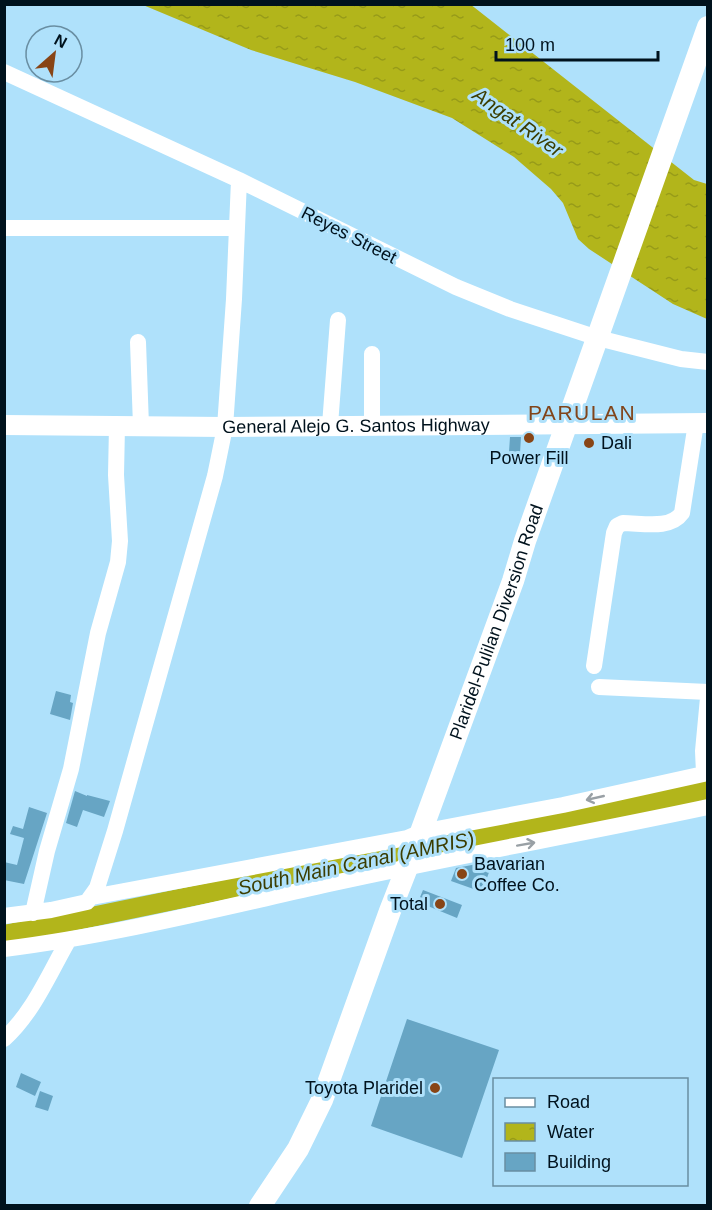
<svg xmlns="http://www.w3.org/2000/svg" width="712" height="1210" viewBox="0 0 712 1210" font-family="Helvetica,sans-serif">
	<style>
		.water { fill: url(#water-ripples) }
		.lines { fill: none; stroke-linecap: round; stroke-linejoin: round }
		.river { stroke: #b2b51b; stroke-width: 20 }
		.building { fill: #67a5c4 }
		.minor { stroke: #fff; stroke-width: 16 }
		.major { stroke: #fff; stroke-width: 20 }
		.highway { stroke: #fff; stroke-width: 22 }
		.oneway { stroke: #99a0a5 }
		.poi-dot { fill: #884516; stroke: #afe1fb; stroke-width: 2 }
		.labels { text-anchor: middle; stroke-width: 6; stroke-linejoin: round; paint-order: stroke }
		.street-label { font-size: 18px; fill: #00121d; stroke: #afe1fb }
		.poi-label { font-size: 18px; fill: #00121d; stroke: #afe1fb; text-anchor: start }
		.water-label { font-size: 20px; font-style: italic; fill: #3b3d01; stroke: #afe1fb }
		.quarter-label { font-size: 21px; letter-spacing: 1.5px; fill: #81441a; stroke: #afe1fb }
	</style>
	<defs>
		<pattern id="water-ripples" width="26" height="14" patternUnits="userSpaceOnUse" patternTransform="scale(1.5)"><rect width="26" height="14" fill="#b2b51b"/><path d="M2 4q2-2 4 0t4 0M15 11q2-2 4 0t4 0" fill="none" stroke="#979b18"/></pattern>
	</defs>
	<rect width="100%" height="100%" fill="#afe1fb"/>
	<path class="water" d="M470,4L694,180L707,184V319L673,304L589,249L578,239L563,203L551,189L514,157L452,118L355,82L251,50L143,5Z"/>
	<g class="lines">
		<path class="river" d="M4,935L708,790"/>
	</g>
	<path class="building" d="M510,437H521L520,453L509,452Z
		M56,691L71,695L70,702L73,703L70,720L50,714Z
		M75,791L87,796V795L110,801L104,817L83,810L77,827L66,823Z
		M29,807L47,813L24,884L4,880V862L17,865L24,838L10,834L13,826L23,829Z
		M493,861L482,892L451,881L456,868Z
		M423,890L462,905L457,918L418,902Z
		M407,1019L499,1050L462,1158L371,1126Z
		M21,1073L41,1082L35,1096L16,1087Z
		M40,1091L53,1096L48,1111L35,1107Z"/>
	<g class="lines">
		<path class="minor" d="M4,72L239,180L456,287L510,309L598,338L681,359L708,362
			M4,228H237
			M138,342L141,426
			M372,354V425
			M330,425L338,320
			M594,666L614,533L617,526L623,523C642,523 670,530 682,513L696,423
			M599,687L708,692
			M704,773L703,751L708,698
			M92,897L407,838L421,832L563,805L708,773
			M33,913L47,851L71,769L98,633L118,562L120,541L116,475L117,426
			M4,916L51,910L87,902L97,888L115,831L215,476L225,427L234,299L239,180
			M4,949C115,935 221,908 329,884C455,856 582,834 708,807
			M4,1039C33,1013 49,974 68,941"/>
		<path class="major" id="s1" d="M4,425L225,427L708,423"/>
		<path class="highway" id="s2" d="M260,1206L298,1149L322,1100L390,911L421,832L513,581L525,541L708,27"/>
	</g>
	<defs><path id="oneway-shaft" d="M-6 0H5M1.5-3L5.5 0L1.5 3" fill="none" stroke-width="1.6" stroke-linecap="round" stroke-linejoin="round" transform="scale(1.5)"/></defs>
	<g class="oneway">
		<use href="#oneway-shaft" transform="translate(595 798) rotate(167)"/>
		<use href="#oneway-shaft" transform="translate(526 844) rotate(-10)"/>
	</g>
	<g class="poi-dot">
		<circle cx="529" cy="438" r="6"/>
		<circle cx="589" cy="443" r="6"/>
		<circle cx="462" cy="874" r="6"/>
		<circle cx="440" cy="904" r="6"/>
		<circle cx="435" cy="1088" r="6"/>
	</g>
	<g class="labels">
		<g class="street-label">
			<text transform="translate(349 235) rotate(27)" y="6">Reyes Street</text>
			<text dy="6" stroke="none"><textPath href="#s1" startOffset="352">General Alejo G. Santos Highway</textPath></text>
			<text dy="6" stroke="none"><textPath href="#s2" startOffset="632">Plaridel-Pulilan Diversion Road</textPath></text>
		</g>
		<g class="poi-label">
			<text x="601" y="449">Dali</text>
			<text x="529" y="464" text-anchor="middle">Power Fill</text>
			<text x="474" y="870">Bavarian<tspan x="474" dy="21">Coffee Co.</tspan></text>
			<text x="428" y="910" text-anchor="end">Total</text>
			<text x="423" y="1094" text-anchor="end">Toyota Plaridel</text>
		</g>
		<g class="water-label">
			<text transform="translate(518 122) rotate(35)" y="7">Angat River</text>
			<text transform="translate(356 863) rotate(-12)" y="7">South Main Canal (AMRIS)</text>
		</g>
		<g class="quarter-label">
			<text x="582" y="420">PARULAN</text>
		</g>
	</g>
	<rect width="712" height="1210" fill="none" stroke="#00121d" stroke-width="12"/>
	<rect x="493" y="1078" width="195" height="108" fill="#afe1fb" stroke="#698ea2" stroke-width="1.5"/>
	<rect x="505" y="1098" width="30" height="9" fill="#ffffff" stroke="#698ea2" stroke-width="1.5"/>
	<text x="547" y="1108" font-size="18" fill="#00121d">Road</text>
	<rect x="505" y="1123" width="30" height="18" fill="url(#water-ripples)" stroke="#698ea2" stroke-width="1.5"/>
	<text x="547" y="1138" font-size="18" fill="#00121d">Water</text>
	<rect x="505" y="1153" width="30" height="18" fill="#67a5c4" stroke="#698ea2" stroke-width="1.5"/>
	<text x="547" y="1168" font-size="18" fill="#00121d">Building</text>
	<g transform="translate(54 54) rotate(28)"><circle r="28" fill="#afe1fb" stroke="#698ea2" stroke-width="1.5"/>
	<path d="M0-4.5L10 22L0 15L-10 22Z" fill="#884516"/>
	<text y="-9" font-size="16" font-weight="bold" text-anchor="middle" fill="#00121d">N</text>
	</g>
	<path d="M496 51v9h162v-9" fill="none" stroke="#00121d" stroke-width="3"/>
	<text x="505" y="51" font-size="18" fill="#00121d" stroke="#afe1fb" stroke-width="4.5" paint-order="stroke">100 m</text>
</svg>
